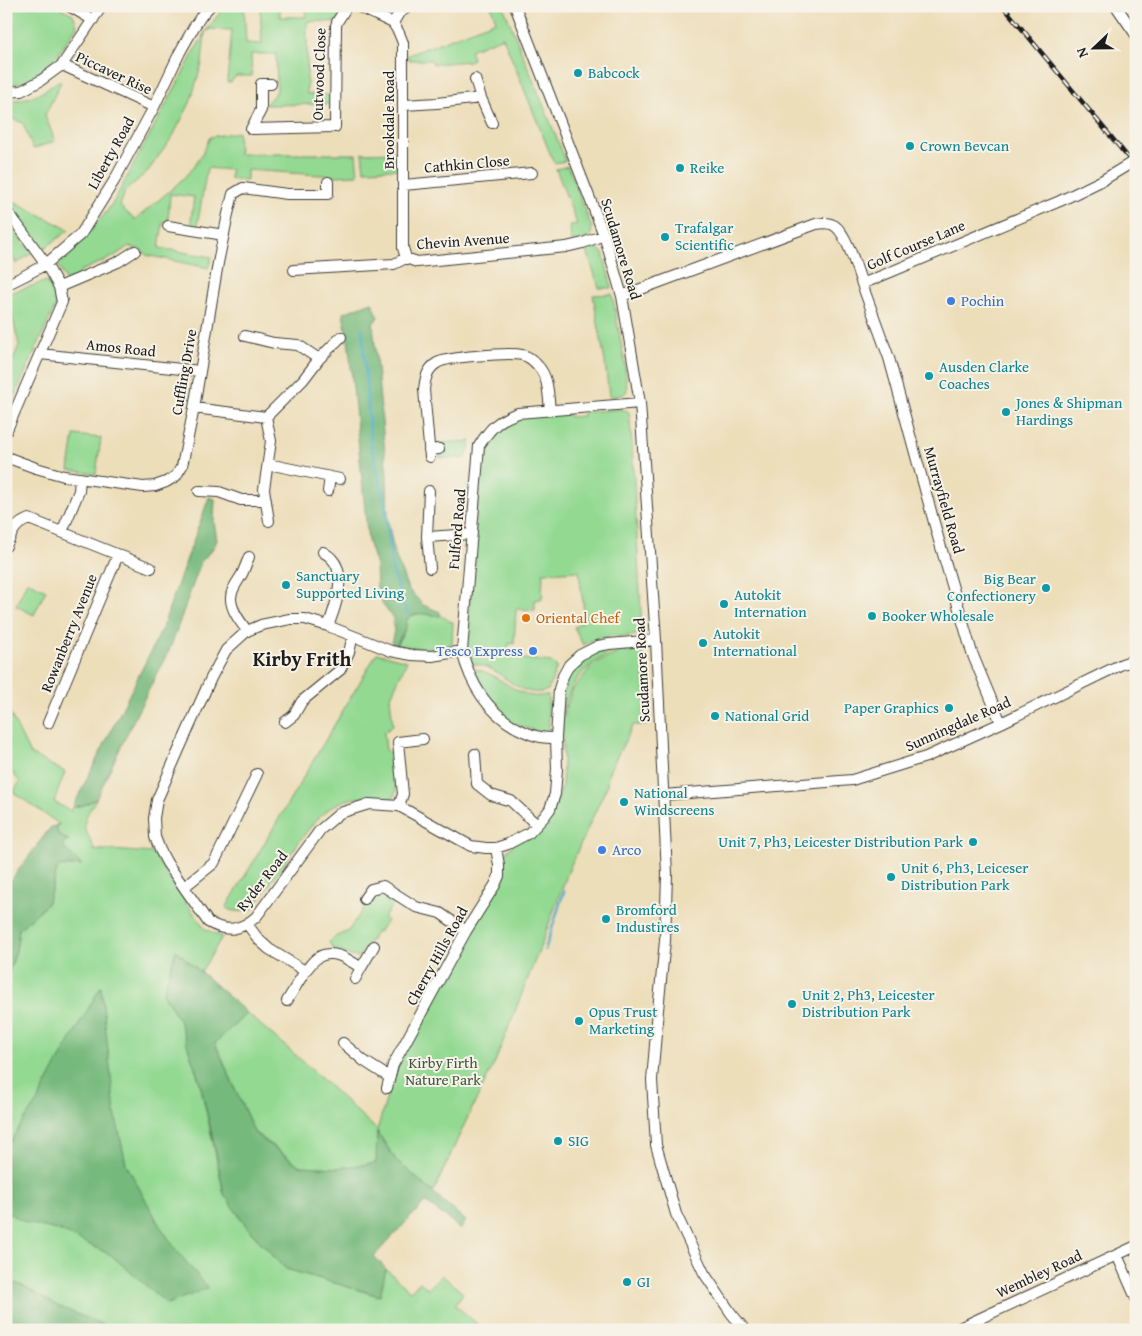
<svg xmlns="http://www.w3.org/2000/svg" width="1142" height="1336" viewBox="0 0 1142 1336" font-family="'Gentium Book Plus',serif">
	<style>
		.green { fill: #93d992; stroke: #587a57 }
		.forest { fill: #76b97c; stroke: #496a4c }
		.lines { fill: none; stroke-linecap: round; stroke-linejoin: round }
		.stream { stroke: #49abc8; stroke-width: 2.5 }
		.minor-casing { stroke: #3b3934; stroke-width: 12 }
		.minor { stroke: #fff; stroke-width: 10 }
		.rail-casing { stroke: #1c1c1c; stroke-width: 4.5 }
		.rail { stroke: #f7f3e8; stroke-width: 2.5; stroke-dasharray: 8; stroke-linecap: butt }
		.minor-bridge-casing { stroke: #3b3934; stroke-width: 12; stroke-linecap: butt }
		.minor-bridge { stroke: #fff; stroke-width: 10 }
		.culture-dot { fill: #0f9aa8; stroke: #f7f3e8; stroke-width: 2 }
		.shop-dot { fill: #3f7fe0; stroke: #f7f3e8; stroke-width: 2 }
		.food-dot { fill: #e8710a; stroke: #f7f3e8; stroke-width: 2 }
		.labels { text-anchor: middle; stroke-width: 4; stroke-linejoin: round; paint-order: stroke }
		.street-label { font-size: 15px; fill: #1c1c1c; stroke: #f7f3e8 }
		.culture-label { font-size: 15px; fill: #0d838f; stroke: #f7f3e8; text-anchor: start }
		.shop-label { font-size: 15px; fill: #366cbe; stroke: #f7f3e8; text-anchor: start }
		.food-label { font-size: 15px; fill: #c56008; stroke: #f7f3e8; text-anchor: start }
		.park-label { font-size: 15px; fill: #40553f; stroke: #f7f3e8 }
		.district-label { font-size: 20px; font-weight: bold; fill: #1c1c1c; stroke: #f7f3e8 }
	</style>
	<rect width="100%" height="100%" fill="#f7f3e8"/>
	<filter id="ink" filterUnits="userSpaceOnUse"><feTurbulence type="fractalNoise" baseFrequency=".02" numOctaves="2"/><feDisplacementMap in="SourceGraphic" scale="10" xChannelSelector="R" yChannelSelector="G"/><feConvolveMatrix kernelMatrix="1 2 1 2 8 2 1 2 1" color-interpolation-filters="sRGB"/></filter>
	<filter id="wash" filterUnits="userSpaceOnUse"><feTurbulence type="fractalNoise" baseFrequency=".0096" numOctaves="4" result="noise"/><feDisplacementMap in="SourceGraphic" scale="20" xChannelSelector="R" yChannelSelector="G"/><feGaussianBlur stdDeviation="1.12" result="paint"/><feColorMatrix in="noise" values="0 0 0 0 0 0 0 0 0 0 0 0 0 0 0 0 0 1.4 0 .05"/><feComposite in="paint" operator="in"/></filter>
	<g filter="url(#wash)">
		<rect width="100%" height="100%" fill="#eddeba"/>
		<path class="green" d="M6,6H56L73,14L77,26C58,54 44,83 6,85Z
			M225,6H244L246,43L262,44L260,6H280V17H306V6H347L337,22L307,21V94L335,95V104L265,105L277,91L276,54H251L252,76H236L231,82H227L232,30L211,29L205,32L202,63L190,103L173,136L148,171L125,191L120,206L135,220C153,204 174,189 190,171C199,161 205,148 210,137L238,132L239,154H356L358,175L335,176L247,170V180L230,179L231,170L207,168L197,227L192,225L191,220L194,197L170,194L168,222H163L159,248L212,257L208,268L146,255L143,251L129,246L113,257L80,271L81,275L66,281L57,263L104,215L114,201L205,32Z
			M491,6H503L566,161L554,163L503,37L470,50L473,59L469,61L433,64L431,60H408V55L496,21Z
			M58,81L61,82L45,115L55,141L33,149L23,123L6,116V100C27,101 43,94 58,81Z
			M396,152L397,169L364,170L362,153Z
			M568,166L592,228L591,235L587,239L571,241L570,225L577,224L556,169Z
			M6,197L69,230L42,250L16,215L6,210Z
			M6,225L10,227L32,253L16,264L6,240Z
			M586,248H597L603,253L612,288H599Z
			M47,281C54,287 55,297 56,305L6,415V378L19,345L7,294Z
			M612,294L624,358L627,390C624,398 616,396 609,396L605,362L593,295Z
			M622,409L629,412L632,443L642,631C635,639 617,635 607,637C598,638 591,641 583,645L574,627L585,620L579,571L543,573L542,599L535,600V610L516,609L514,644L509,643L508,657L551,662L557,667L548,690C526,699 510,680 493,670C486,666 478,664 470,663L466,652L481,452C503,411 528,416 568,413L569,417L583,416V412Z
			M74,435L101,438L96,474L69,470Z
			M471,441L466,458H440L439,443Z
			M27,581L46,590L34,615L16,606Z
			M416,613C426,614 442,613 449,621L453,622L452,643C440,652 410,648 396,645C398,642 401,638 403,634C408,623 403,619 416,613Z
			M608,649H619C586,664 571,678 562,715C561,680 572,657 608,649Z
			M634,649L639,650L643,654L648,725H633L608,774L607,786L570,867L541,945L495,1062L465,1123L433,1193L396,1160L377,1132V1163L337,1168L300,1166L254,1132L215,1043L247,1013L300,1059L377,1130L396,1067L454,961L495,892L503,855L557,802L562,787L563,761L562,720L571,693L576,685L591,667L600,661L624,650Z
			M377,653L407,661L390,698L393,725L384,733L386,750L393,755L396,791L394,796L392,799C377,799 364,796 350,799C320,806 302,839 285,862C274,878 263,893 252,909C242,913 235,912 226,908Z
			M466,668C495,669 507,690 532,696C537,697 543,695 548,695L549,735L507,722Z
			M6,705L30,754L65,772L54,802L71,811L73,807L84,805L96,799C91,808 81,821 86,831C89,837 92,843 94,850H110L153,853L164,871L205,929L222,937L201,972L163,993L179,1020L200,1083L224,1194L249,1230L286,1269L379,1296L386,1269L410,1291L420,1282L428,1289L442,1275L463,1293L455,1305L484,1330H6V981L16,951L19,929L47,904L58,867L81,865L63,847L65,841L68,840L60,836L56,829L59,824L13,792L20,782L6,765Z
			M381,893L394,902L384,918L387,921L379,932L377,931L359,957C349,958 344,950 334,950L329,942L333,938L348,931L373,895Z"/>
		<path class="forest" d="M372,302L378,317L373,324L387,476L388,521L394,552L408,589L423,605L440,612V616C428,615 416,610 406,620V627L396,645L391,643L394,631L393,618L383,605L377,587L376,566L368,541L349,347L343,313Z
			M209,497L215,499L214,522L217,540L214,547L201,562L171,646L136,715L96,799L84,805L73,807L161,631Z
			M59,824L56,829L60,836L69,840L65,841L63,847L82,865L58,867L47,904L19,929L16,951L6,981V887L50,828Z
			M176,950L247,1013L215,1043L255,1134L300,1166L337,1168L376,1163L377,1131L396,1160L466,1221L460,1230L450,1220L425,1202L374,1256L386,1269L380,1296L286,1269L249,1230L224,1194L216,1153L200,1083L179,1020L163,993Z
			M101,986L115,1113L126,1164L160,1226L177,1251L208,1288L167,1304L111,1255L61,1231L27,1223L6,1212V1147L38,1100L58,1062Z
			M6,1281L21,1285L58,1306L115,1330H20L6,1322Z"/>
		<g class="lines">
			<path class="stream" d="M362,328L371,445L385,503L393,573L406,612
				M545,950L564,891"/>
		</g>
	</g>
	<g filter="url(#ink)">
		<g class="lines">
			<g class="minor-casing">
				<path id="minor" d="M69,6L93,20
					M357,6L393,23L399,33L403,43V248L406,258
					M515,6L604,235L622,296L640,403L656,640L667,874L665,941L658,1010L652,1080L656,1145L676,1214L704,1273L731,1313L745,1330
					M1116,6L1136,35
					M393,23L399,13L410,6
					M62,65L154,107
					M475,79L481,98
					M271,84H261V110L251,129L335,127L336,26L337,22L347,6
					M6,92L21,91L40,81L62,65L102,6
					M404,105L437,103L481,98L492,123
					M404,185L532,173
					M6,214L11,216L46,264L59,287L62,302L6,432
					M168,226L224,235
					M294,270L394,264L406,258L417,262L566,247L583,243L604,235
					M862,284L889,358L938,537L972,653L1001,723
					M6,285L24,276L46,264L81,234L114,181L154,107L180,52L194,27L202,15L210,6
					M59,287L118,262L135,251
					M622,296L816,224C823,223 830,222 835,226C847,234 857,270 862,284L1060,201L1103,180
					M245,336L274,343L298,345L319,359
					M40,354L200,371
					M194,408L266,417L303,380L319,359L341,337
					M266,417L271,441L264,489L269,521
					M429,450L439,449
					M6,457L36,468L64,476L143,487L155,486L166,482L176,476L182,466L194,408L218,263L228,214L233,194L243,188L287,194H328V182
					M430,457L424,390C425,379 427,369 437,363C446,357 510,352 522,355C528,356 534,361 538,366C549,378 548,394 550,410
					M268,464L340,479
					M199,491L219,492L241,500H266
					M328,491L330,477
					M429,491L427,537L430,568
					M62,532L79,491L80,478
					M427,537L472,534
					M6,546C13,531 14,525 29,519L151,568
					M323,552C326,554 330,556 332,559C347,574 335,609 328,626
					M247,631C241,622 232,612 231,600C230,589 239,581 243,572C245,567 247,562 249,557
					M462,651L432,656L412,655L391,651L328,626L305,619H290L261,625L247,631L226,650L211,678L178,752L157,800L154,818L155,837L160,850L167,863L208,922C227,933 241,930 256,917L320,830L340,813L369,804L399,806L471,846L486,848H496L508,844L529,833L544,817L550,809L555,794L557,769L556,738L559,689L563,676L569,665L580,655L598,646L609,644L656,640
					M285,722L294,715L302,701L340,670L349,652L353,636
					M48,723L118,555
					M556,738C551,738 546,738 541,737C532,736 523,731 515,727C486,710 470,683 462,651L479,446C490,428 498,420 518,413L640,403
					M475,754L477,784L491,795L511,801L537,825
					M664,795L852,780L926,757L1001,723L1122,664L1128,662L1136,664
					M399,806L403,794L398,742L423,739
					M184,887L214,863L257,774
					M364,899L371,889L383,886L416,907L440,913L466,931
					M247,924L259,940L269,949L305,971C309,967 312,962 316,959C331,947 348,959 361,968L374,946
					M355,979L361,968
					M287,1001L305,971
					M343,1043L364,1061L389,1077
					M387,1088L393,1065L466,931L495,885L499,876V865L496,848
					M1117,1255L1136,1298
					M955,1330L1136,1246"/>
			</g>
			<use href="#minor" class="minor"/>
			<g class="rail-casing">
				<path id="rail" d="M1003,6L1136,167"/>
			</g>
			<use href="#rail" class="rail"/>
			<g class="minor-bridge-casing">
				<path id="minor-bridge" d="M1103,180L1136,160"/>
			</g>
			<use href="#minor-bridge" class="minor-bridge"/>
		</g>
	</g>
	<g class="culture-dot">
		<circle cx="578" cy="73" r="5"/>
		<circle cx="910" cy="146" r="5"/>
		<circle cx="680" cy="168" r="5"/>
		<circle cx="665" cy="237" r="5"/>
		<circle cx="929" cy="376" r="5"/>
		<circle cx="1006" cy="412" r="5"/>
		<circle cx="286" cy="585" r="5"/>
		<circle cx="1046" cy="588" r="5"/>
		<circle cx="724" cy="604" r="5"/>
		<circle cx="872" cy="616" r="5"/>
		<circle cx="703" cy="643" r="5"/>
		<circle cx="949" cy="708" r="5"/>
		<circle cx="715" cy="716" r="5"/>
		<circle cx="624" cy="802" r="5"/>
		<circle cx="973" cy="842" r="5"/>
		<circle cx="891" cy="877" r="5"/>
		<circle cx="606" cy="919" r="5"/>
		<circle cx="792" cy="1004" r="5"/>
		<circle cx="579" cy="1021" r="5"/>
		<circle cx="558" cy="1141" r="5"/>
		<circle cx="627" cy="1282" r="5"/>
	</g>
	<g class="shop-dot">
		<circle cx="951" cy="301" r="5"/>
		<circle cx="533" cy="651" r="5"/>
		<circle cx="602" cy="850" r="5"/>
	</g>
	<circle class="food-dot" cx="526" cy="618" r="5"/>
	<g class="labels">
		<g class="street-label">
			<text transform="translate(114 73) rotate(25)" y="5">Piccaver Rise</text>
			<text transform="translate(319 74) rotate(-88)" y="5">Outwood Close</text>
			<text transform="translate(389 120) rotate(-90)" y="5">Brookdale Road</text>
			<text transform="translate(111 153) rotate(-61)" y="5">Liberty Road</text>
			<text transform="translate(467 164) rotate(-5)" y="5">Cathkin Close</text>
			<text transform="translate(463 241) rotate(-4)" y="5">Chevin Avenue</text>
			<text transform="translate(916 245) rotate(-23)" y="5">Golf Course Lane</text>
			<text transform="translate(621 249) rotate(73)" y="5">Scudamore Road</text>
			<text transform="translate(121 348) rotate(6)" y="5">Amos Road</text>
			<text transform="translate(184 372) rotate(-80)" y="5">Cuffling Drive</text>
			<text transform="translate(944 500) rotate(74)" y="5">Murrayfield Road</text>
			<text transform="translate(457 529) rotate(-85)" y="5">Fulford Road</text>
			<text transform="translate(69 633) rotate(-68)" y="5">Rowanberry Avenue</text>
			<text transform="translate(642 670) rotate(-93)" y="5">Scudamore Road</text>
			<text transform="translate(958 724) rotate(-24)" y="5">Sunningdale Road</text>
			<text transform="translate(262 881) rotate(-52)" y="5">Ryder Road</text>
			<text transform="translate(437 956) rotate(-61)" y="5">Cherry Hills Road</text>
			<text transform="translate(1039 1274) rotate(-25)" y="5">Wembley Road</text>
		</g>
		<g class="culture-label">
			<text x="588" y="78">Babcock</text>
			<text x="920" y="151">Crown Bevcan</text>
			<text x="690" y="173">Reike</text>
			<text x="675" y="233">Trafalgar<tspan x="675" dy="17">Scientific</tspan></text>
			<text x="939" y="372">Ausden Clarke<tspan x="939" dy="17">Coaches</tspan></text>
			<text x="1016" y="408">Jones &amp; Shipman<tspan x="1016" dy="17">Hardings</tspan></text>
			<text x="296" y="581">Sanctuary<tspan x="296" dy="17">Supported Living</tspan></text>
			<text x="1036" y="584" text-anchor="end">Big Bear<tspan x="1036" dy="17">Confectionery</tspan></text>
			<text x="734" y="600">Autokit<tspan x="734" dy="17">Internation</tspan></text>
			<text x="882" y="621">Booker Wholesale</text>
			<text x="713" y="639">Autokit<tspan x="713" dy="17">International</tspan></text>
			<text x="939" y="713" text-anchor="end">Paper Graphics</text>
			<text x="725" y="721">National Grid</text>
			<text x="634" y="798">National<tspan x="634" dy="17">Windscreens</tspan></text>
			<text x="963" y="847" text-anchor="end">Unit 7, Ph3, Leicester Distribution Park</text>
			<text x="901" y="873">Unit 6, Ph3, Leiceser<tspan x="901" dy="17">Distribution Park</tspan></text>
			<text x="616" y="915">Bromford<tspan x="616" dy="17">Industires</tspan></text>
			<text x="802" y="1000">Unit 2, Ph3, Leicester<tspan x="802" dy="17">Distribution Park</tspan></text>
			<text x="589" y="1017">Opus Trust<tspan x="589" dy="17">Marketing</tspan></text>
			<text x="568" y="1146">SIG</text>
			<text x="637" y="1287">GI</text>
		</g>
		<g class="shop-label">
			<text x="961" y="306">Pochin</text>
			<text x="523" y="656" text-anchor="end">Tesco Express</text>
			<text x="612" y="855">Arco</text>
		</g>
		<g class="food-label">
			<text x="536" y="623">Oriental Chef</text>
		</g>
		<g class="park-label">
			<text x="443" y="1068">Kirby Firth<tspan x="443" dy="17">Nature Park</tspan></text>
		</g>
		<g class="district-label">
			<text x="302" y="666">Kirby Frith</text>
		</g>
	</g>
	<rect width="1142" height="1336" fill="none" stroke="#f7f3e8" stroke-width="25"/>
	<g transform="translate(1094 48) rotate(248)" stroke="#f7f3e8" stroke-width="4" paint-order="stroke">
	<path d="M0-4L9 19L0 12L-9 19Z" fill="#1c1c1c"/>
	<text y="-8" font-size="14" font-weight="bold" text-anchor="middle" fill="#1c1c1c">N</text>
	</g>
</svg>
